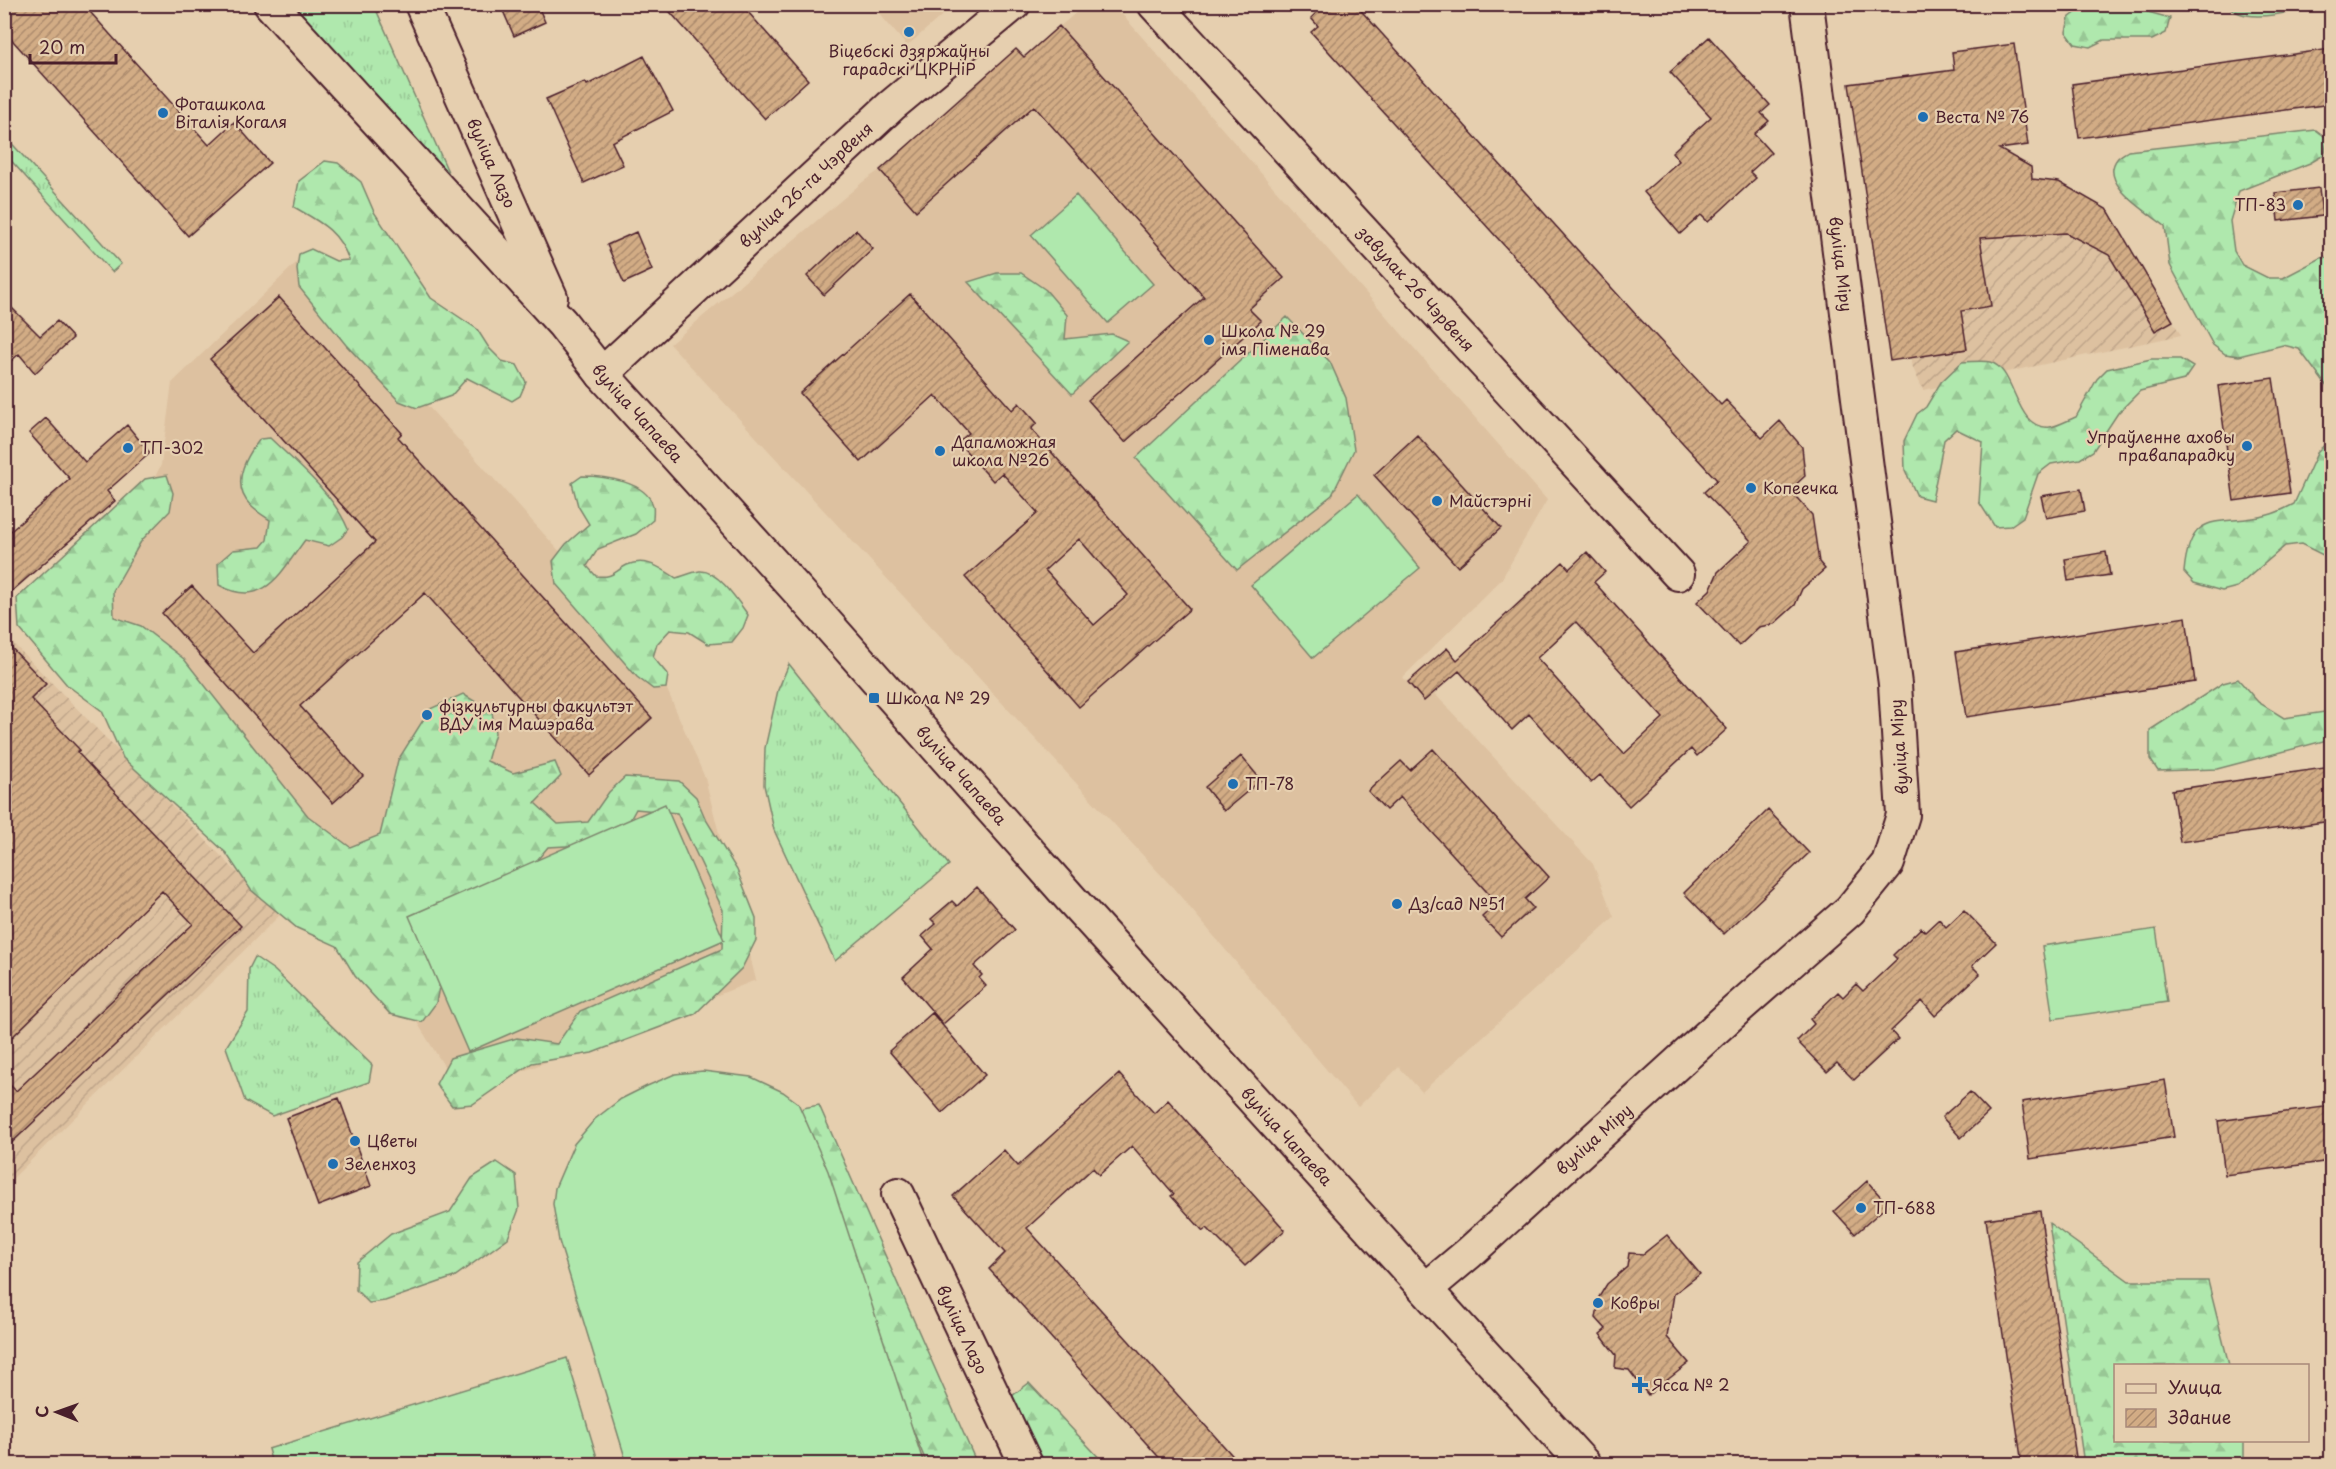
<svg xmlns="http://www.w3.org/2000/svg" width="2336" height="1469" viewBox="0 0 2336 1469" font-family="'Playpen Sans',sans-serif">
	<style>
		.built { fill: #ddc1a0 }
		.industrial { fill: url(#industrial-furrows) }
		.grass { fill: url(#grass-tufts); stroke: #7c846c; stroke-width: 1.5 }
		.forest { fill: url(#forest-firs); stroke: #7c846c; stroke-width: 1.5 }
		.pitch { fill: #afe8ad; stroke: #7c846c; stroke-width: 1.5 }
		.building { fill: url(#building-hatch); stroke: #4a1f2b; stroke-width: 1.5; fill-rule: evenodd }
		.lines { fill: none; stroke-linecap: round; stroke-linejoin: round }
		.minor-casing { stroke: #4a1f2b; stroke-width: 36 }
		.minor { stroke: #e6cfaf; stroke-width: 32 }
		.poi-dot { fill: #1f6fb2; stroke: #e6cfaf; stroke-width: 2 }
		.labels { text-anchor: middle; stroke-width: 4.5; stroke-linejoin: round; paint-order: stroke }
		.poi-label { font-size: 16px; fill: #4a1f2b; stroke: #e6cfaf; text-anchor: start }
		.street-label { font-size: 16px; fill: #4a1f2b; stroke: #e6cfaf }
	</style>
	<defs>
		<pattern id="industrial-furrows" width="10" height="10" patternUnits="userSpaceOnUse" patternTransform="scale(1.5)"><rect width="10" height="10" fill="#ddc1a0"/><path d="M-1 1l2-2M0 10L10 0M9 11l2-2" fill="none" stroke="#bfa58a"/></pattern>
		<pattern id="grass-tufts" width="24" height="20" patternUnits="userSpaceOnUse" patternTransform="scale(1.5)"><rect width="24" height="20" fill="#afe8ad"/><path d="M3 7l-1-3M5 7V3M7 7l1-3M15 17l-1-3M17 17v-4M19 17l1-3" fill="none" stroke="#98c795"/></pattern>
		<pattern id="forest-firs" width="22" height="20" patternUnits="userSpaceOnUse" patternTransform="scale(1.5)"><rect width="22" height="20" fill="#afe8ad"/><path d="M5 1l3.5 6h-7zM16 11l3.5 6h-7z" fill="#98c795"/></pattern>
		<pattern id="building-hatch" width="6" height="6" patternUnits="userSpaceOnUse" patternTransform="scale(1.5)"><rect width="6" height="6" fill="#d2ac85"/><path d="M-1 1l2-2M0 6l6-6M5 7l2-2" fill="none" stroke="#ac8b6d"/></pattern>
	</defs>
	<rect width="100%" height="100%" fill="#e6cfaf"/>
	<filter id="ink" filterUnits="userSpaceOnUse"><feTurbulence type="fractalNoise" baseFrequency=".0167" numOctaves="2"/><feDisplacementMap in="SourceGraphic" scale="12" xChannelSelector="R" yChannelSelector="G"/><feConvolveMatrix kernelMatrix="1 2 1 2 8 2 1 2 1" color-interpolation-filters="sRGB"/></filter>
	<g filter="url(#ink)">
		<path class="built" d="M872,5H954L907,46Z
			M1085,5H1114L1547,500L1501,580L1402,678L1408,682L1424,701L1434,693L1593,864L1614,917L1422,1092L1399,1067L1358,1107L1175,890L670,344L864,181L880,170L1016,49L1024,57Z
			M297,262L651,652L705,778L756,980L462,1095L351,916L103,630L133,521L161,465L172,383Z"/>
		<path class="industrial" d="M2059,182L2108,210L2181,335L1923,390L1913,368L1911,358L1890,361L1866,203Z
			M5,635L279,915L287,908L5,1186Z"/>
		<path class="grass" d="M285,5H374L453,183Z
			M5,136L121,264L112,272L5,154Z
			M789,664L949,865L835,961L774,830L764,785L765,748L778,690Z
			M255,957L274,970L372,1065L369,1082L272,1116L245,1101L226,1047L248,1012L249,969Z"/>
		<path class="forest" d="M2228,5V4L2314,5C2292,12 2244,26 2228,5Z
			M2126,6L2170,18L2166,33L2152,40H2104L2090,47L2075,44L2066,32L2069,18L2082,8Z
			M2316,130L2328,139L2324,155L2310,163L2239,191L2230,221L2234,251L2242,265L2268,278H2283L2321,258L2331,257V392L2299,349L2283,345L2239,356L2225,354L2213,345L2170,265L2165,226C2148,212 2098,184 2117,159C2119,156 2125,153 2128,151Z
			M325,161L338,163L361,182L374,212L431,298L477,329L489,348L502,361L517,365L526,382L520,396L512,401L467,378L451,396L417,408L399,401L346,345L299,287L297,269L299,254L311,249L336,261L349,260C338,230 320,222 294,207L299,181Z
			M997,273H1021L1046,290L1067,315L1065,339L1112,334L1128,341L1072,394L968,282Z
			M1287,317L1330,362L1346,398L1354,450L1332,495L1237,570L1136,458Z
			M2151,359H2180L2193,367L2184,380L2140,391L2118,413L2093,451L2080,459L2051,464L2038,474L2023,517L2010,526L1995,527L1979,502L1983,442L1956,429L1944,440L1932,500L1917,496L1905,470L1904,441L1917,414L1926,407L1941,382L1962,362C1971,362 1982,360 1990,362C2017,369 2014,431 2050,427C2058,426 2068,420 2076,417L2097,379L2107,369Z
			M270,438C298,465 333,493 348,529L342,537L329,546L305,540C281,572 264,610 219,585L218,563L233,550L261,547L267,540L270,520C264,516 257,512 251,506C230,485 245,458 260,439Z
			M2329,441H2331V559L2301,544L2285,546L2237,587L2222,591L2194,583L2184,572C2190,504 2223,528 2268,515C2277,513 2286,508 2294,504L2318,451Z
			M167,475L173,493L170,511L142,540L113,591L114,617L141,626L184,659L308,816L350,847L380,835L398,760L430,709L463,694L492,712L495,733L487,761L513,773L555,762L561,776L535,803L558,824L588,822L609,792L625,777L679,781L696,797L705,818L737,870L756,918V940L742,968L695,1014L592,1053L532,1063L473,1104L452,1106L436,1084L450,1058L517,1038L557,1044L580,1011L722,949L723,910L677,813L636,809L625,829L605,844L548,847L441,976L436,1003L422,1022L390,1014L355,976L337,946L297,928L251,890L226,853L123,758L102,711L67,685L19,628L17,598L145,479Z
			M582,476C603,476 647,481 653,506C654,510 653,516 653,520L636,534L598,549L587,566L596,576C614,578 613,572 627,565C646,557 661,568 676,578C684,576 692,572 700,571C718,570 738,601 748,615L743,628L732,642L708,644L689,632L670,630L657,644L653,657L668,675L666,688L653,689L637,677L556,584L553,561L566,544L589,524L578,506L572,483Z
			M2238,679L2258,702L2284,718L2331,711V739L2217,769L2158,771L2150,759V730L2223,683Z
			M819,1105L977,1464H927L808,1178L791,1124L803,1108Z
			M497,1162L516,1175L519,1209L508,1238L454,1277L385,1301L369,1303L356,1290L357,1262L391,1234L450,1212L472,1178Z
			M2049,1223L2129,1281H2208L2229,1365L2116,1366V1440L2244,1441V1464H2084Z
			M1029,1383L1105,1464H1036L1010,1409L1012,1396Z"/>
		<path class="pitch" d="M1076,195L1153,284L1108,323L1031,235Z
			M1358,494L1420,568L1313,658L1251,585Z
			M665,804L724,940L468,1052L409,916Z
			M2156,929L2167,1002L2053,1019L2042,946Z
			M703,1071L751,1077L783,1092L798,1103L828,1171L924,1464H627L559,1241L553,1204L555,1188L574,1144L595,1119L621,1099L647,1086L675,1074Z
			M567,1358L599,1464H272L268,1449Z"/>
		<path class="building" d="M4,4H83L209,145L234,122L270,163L188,236L4,31Z
			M500,4H537L545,22L514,36Z
			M663,4H741L808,80L765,119Z
			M1325,4H1355L1639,318L1721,405L1726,400L1762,438L1780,421L1802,447L1805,476L1790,490L1812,515L1819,562L1825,569L1802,589L1795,605L1774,624L1759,627L1739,646L1697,602L1710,590L1718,572L1751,541L1704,492L1717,480L1572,323L1520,263L1311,32L1318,26L1311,18Z
			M1059,26L1284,278L1249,309L1261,321L1125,442L1088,400L1204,297L1034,106L916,211L880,170L1016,49L1024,57Z
			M1709,37L1770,105L1761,113L1769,121L1754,134L1771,153L1750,172L1756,178L1708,222L1701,215L1680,234L1644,192L1679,161L1672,152L1711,117L1670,72Z
			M2014,44L2028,145L1999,149L2031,167L2032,179L2059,182L2108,210L2173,321L2155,331L2109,255L2066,233L1980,238L1991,306L1961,311L1967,349L1890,361L1849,84L1954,70L1952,52Z
			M2331,49V104L2079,138L2072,84Z
			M644,56L673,111L612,142L623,165L584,183L546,99L585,82L587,85Z
			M2319,188L2322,216L2278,221L2275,193Z
			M856,230L873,249L824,295L807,276Z
			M636,232L652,270L624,283L607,245Z
			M910,294L1012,410L1019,403L1037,423L1031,429L1190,609L1079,707L965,577L1038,513L1002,473L993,481L958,442L969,433L935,395L861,462L800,393ZM1079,539L1128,595L1094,625L1045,570Z
			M279,297L402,433L398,437L652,718L589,775L425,593L300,706L363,776L333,803L162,613L192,586L253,653L375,542L210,359Z
			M4,300L40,336L57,321L73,338L35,373L19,354L4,367Z
			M2273,378L2290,493L2234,501L2218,386Z
			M46,418L85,462L127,425L150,453L107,491L115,501L4,598V537L70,479L29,433Z
			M1417,435L1501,528L1458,567L1374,475Z
			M2081,489L2085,511L2046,518L2041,496Z
			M1587,552L1605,572L1594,582L1727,729L1697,756L1691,749L1629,806L1600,775L1591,783L1529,714L1512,730L1459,671L1424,701L1408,682L1447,648L1457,660L1563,562L1569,569ZM1576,622L1663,718L1624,754L1537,658Z
			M2106,552L2110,575L2068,581L2065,559Z
			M2186,617L2195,682L1966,717L1956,652Z
			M4,640L46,684L31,699L80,750L77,752L241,926L4,1150V1079L16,1091L193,924L162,891L4,1045Z
			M1433,749L1549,877L1525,899L1533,908L1501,937L1482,917L1497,903L1400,797L1386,810L1368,791L1401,761L1410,770Z
			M1241,756L1261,780L1224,811L1205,787Z
			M2331,767V821L2180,842L2172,790Z
			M1768,810L1809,853L1724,934L1684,893Z
			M977,887L1015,930L974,966L982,975L979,978L986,986L943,1024L903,977L933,949L922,936L936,924L931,919L952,901L957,906Z
			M1964,910L1996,943L1972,966L1980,974L1935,1016L1922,1001L1891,1031L1898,1039L1854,1080L1837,1063L1827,1072L1797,1041L1814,1024L1810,1019L1838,992L1843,997L1856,984L1863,991L1897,959L1893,955L1921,928L1925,932L1939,919L1946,927Z
			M932,1013L985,1075L942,1113L889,1051Z
			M1119,1074L1154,1113L1168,1100L1285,1230L1245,1266L1207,1228L1203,1231L1171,1196L1174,1194L1132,1146L1099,1175L1093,1168L1027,1228L1240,1464H1165L989,1269L1005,1253L953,1196L1004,1150L1018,1166Z
			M2165,1080L2174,1137L2030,1159L2022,1102Z
			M1970,1092L1989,1112L1961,1138L1942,1117Z
			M339,1098L371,1186L318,1206L286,1118Z
			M2331,1106V1161L2225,1175L2218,1121Z
			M1867,1181L1888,1205L1855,1234L1834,1211Z
			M2040,1211L2077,1464H2022L1986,1219Z
			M1667,1235L1700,1274L1674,1294L1667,1337L1689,1363L1648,1395L1629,1370L1615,1368L1616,1355L1600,1334L1606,1329L1596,1318L1597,1312L1599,1297L1607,1284L1627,1267L1629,1253L1643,1254Z"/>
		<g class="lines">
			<g class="minor-casing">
				<g id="minor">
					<path id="s1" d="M270,4L562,323L602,374L799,592L1072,900L1584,1464"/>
					<path id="s2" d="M421,4L551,297"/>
					<path id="s3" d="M1154,4L1678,574"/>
					<path id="s4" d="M602,374L891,106L1014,4"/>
					<path id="s5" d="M898,1194L1026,1464"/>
					<path id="s6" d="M1426,1289L1469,1253L1735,1011L1850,910L1888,863L1903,815L1895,684L1807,4"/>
				</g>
			</g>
			<use href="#minor" class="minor"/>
		</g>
	</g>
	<g class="poi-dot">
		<circle cx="909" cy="32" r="6"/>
		<circle cx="163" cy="113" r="6"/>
		<circle cx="1923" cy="117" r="6"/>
		<circle cx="2298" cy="205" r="6"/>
		<circle cx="1209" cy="340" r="6"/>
		<circle cx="2247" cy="446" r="6"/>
		<circle cx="128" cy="448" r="6"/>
		<circle cx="940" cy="451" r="6"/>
		<circle cx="1751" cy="488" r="6"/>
		<circle cx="1437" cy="501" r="6"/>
		<rect x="868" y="692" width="12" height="12" rx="3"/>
		<circle cx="427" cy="715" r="6"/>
		<circle cx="1233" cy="784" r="6"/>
		<circle cx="1397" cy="904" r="6"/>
		<circle cx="355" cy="1141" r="6"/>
		<circle cx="333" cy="1164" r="6"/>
		<circle cx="1861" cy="1208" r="6"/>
		<circle cx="1598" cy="1303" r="6"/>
		<path d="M1637 1376h6v6h6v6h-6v6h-6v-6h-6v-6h6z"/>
	</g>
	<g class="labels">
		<g class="poi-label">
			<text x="909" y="57" text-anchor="middle">Віцебскі дзяржаўны<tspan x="909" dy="18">гарадскі ЦКРНіР</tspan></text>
			<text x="175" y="110">Фоташкола<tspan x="175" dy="18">Віталія Когаля</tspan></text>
			<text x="1935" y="123">Веста № 76</text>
			<text x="2286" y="211" text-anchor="end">ТП-83</text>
			<text x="1221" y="337">Школа № 29<tspan x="1221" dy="18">імя Піменава</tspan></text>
			<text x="2235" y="443" text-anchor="end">Упраўленне аховы<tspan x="2235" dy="18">правапарадку</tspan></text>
			<text x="952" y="448">Дапаможная<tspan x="952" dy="18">школа №26</tspan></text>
			<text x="140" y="454">ТП-302</text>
			<text x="1763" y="494">Копеечка</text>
			<text x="1449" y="507">Майстэрні</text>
			<text x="886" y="704">Школа № 29</text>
			<text x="439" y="712">фізкультурны факультэт<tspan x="439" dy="18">ВДУ імя Машэрава</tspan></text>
			<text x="1245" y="790">ТП-78</text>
			<text x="1409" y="910">Дз/сад №51</text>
			<text x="367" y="1147">Цветы</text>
			<text x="345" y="1170">Зеленхоз</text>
			<text x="1873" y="1214">ТП-688</text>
			<text x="1610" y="1309">Ковры</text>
			<text x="1652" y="1391">Ясса № 2</text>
		</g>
		<g class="street-label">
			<text dy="6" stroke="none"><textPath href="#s2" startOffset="174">вуліца Лазо</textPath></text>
			<text dy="6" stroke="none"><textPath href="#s4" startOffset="278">вуліца 26-га Чэрвеня</textPath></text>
			<text transform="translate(1841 264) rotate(83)" y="6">вуліца Міру</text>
			<text dy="6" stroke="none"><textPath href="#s3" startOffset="387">завулак 26 Чэрвеня</textPath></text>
			<text dy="6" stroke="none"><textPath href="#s1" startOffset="550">вуліца Чапаева</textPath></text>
			<text transform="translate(1899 747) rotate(-94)" y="6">вуліца Міру</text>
			<text dy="6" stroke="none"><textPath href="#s1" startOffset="1036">вуліца Чапаева</textPath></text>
			<text dy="6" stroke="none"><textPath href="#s1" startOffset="1522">вуліца Чапаева</textPath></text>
			<text dy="6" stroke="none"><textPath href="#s6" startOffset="225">вуліца Міру</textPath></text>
			<text dy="6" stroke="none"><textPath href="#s5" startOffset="150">вуліца Лазо</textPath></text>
		</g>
	</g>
	<rect width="2336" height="1469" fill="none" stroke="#e6cfaf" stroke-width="24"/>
	<rect x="12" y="12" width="2312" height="1445" fill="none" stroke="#4a1f2b" stroke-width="2" filter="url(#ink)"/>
	<rect x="2114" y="1364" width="195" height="78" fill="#e6cfaf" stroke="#a8897a" stroke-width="1.5"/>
	<rect x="2126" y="1384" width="30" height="9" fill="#e6cfaf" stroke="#a8897a" stroke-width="1.5"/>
	<text x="2168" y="1394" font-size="18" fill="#4a1f2b">Улица</text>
	<rect x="2126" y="1409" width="30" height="18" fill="url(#building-hatch)" stroke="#a8897a" stroke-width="1.5"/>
	<text x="2168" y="1424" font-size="18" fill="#4a1f2b">Здание</text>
	<g transform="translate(57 1412) rotate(271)" stroke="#e6cfaf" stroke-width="4.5" paint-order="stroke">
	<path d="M0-4.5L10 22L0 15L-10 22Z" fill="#4a1f2b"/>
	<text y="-9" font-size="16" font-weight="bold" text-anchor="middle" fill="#4a1f2b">С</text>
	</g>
	<path d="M30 54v9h86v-9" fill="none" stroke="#4a1f2b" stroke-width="3"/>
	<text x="39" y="54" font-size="18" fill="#4a1f2b" stroke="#e6cfaf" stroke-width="4.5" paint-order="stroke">20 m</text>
</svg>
